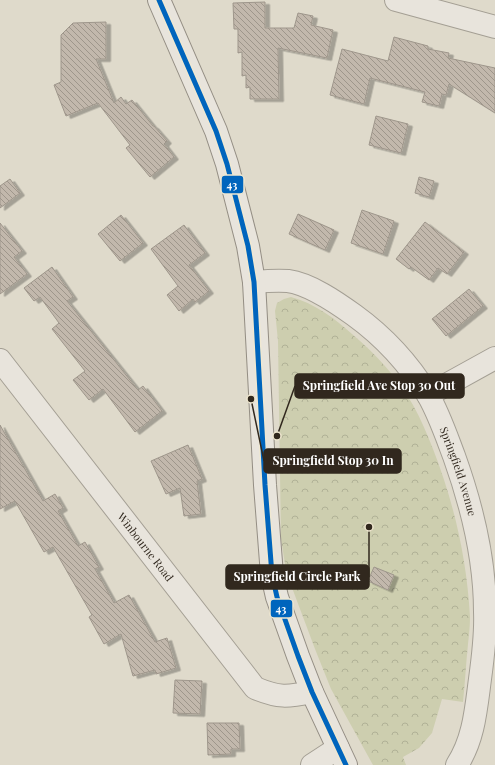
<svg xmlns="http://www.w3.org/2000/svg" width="495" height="765" viewBox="0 0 495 765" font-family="'Playfair Display',serif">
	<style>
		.park { fill: url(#park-crowns) }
		.building { fill: url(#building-back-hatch); stroke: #9e968b; filter: url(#shadow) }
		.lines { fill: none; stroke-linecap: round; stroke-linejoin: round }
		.street-casing { stroke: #a49f94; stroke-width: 24 }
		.secondary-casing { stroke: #948e84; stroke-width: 24 }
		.street { stroke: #e8e4dc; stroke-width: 22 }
		.secondary { stroke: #e8e4dc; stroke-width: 22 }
		.bus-1-casing { stroke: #f0e8d1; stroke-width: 8 }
		.bus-1 { stroke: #0065bd; stroke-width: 5 }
		.labels { text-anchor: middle; stroke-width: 3; stroke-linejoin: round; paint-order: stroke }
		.street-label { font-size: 11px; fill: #31281e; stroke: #f0e8d1 }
		.leader { fill: none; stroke: #31281e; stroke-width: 1.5 }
		.callout-dot { fill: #31281e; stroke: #f0e8d1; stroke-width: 1.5 }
		.callout { fill: #31281e; stroke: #31281e; stroke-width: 1.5 }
		.callout-label { font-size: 12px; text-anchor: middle; font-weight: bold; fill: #fff }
		.line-badge { stroke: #f0e8d1; stroke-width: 1.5 }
		.badge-label { font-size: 11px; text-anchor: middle; font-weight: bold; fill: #fff }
	</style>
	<defs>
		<pattern id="park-crowns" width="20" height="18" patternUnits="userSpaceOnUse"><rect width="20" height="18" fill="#cdceaf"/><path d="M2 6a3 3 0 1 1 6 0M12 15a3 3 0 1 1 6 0" fill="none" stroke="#b0b196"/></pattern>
		<pattern id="building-back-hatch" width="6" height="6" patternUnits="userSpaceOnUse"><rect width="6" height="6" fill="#c2b8ac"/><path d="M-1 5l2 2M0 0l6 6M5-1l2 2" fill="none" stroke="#9e968b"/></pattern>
		<filter id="shadow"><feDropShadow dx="4.5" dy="2.5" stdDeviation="0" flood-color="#0004"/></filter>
	</defs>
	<rect width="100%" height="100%" fill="#dfdacb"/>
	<path class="park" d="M291,297C314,303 334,318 352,334C376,354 398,378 413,405C421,419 427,434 433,449C454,503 467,559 470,617C470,626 469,635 468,644C466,663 465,683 463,702L442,699L432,733L419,748L403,757L406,765H373L331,689L315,649L291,585L285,564L281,539L278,341L275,311L277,303L284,299Z"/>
	<path class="building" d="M265,2V28H294L298,13L313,16L311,25L333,30L327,58L278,48L279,99H250V87L246,88V75L242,76V52L238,53V29H234L233,3Z
		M106,22V59H96L114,103L121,97L126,104L132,100L153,126H154L167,141L164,144L174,157L150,177L126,148L130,145L98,103L66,116L54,85L61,82V35L73,23Z
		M394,37L428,46V49L449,53L448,58L495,68V113L449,84L446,95L442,94L439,106L422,102L425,92L370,78L364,104L330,95L342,49L388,61Z
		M376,116L408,124L401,153L369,145Z
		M419,177L434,181L429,197L415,193Z
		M10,179L20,193L0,208V186Z
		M362,210L394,221L383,254L351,243Z
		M298,214L334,230L325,250L289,234Z
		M121,215L143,243L120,261L98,234Z
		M425,222L464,252L447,274L438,268L429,280L411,267L409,269L396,259Z
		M0,223L22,251L14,257L27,274L0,294Z
		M184,225L205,253L189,265L209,291L195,302L193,299L179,311L167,295L178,286L151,249Z
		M52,267L73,297L67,301L138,390L143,386L162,411L135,432L103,389L89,400L73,380L85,371L52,329L59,323L40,297L34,301L24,288Z
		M469,289L483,306L446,336L432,319Z
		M0,425L43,501L55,494L63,508L58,511L78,546L85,542L99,567L95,569L114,603L129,595L155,642L167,638L176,668L156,674L155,670L133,676L121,634L104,644L89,617L92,615L53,547L44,552L15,501L0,509Z
		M188,445L202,479L197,481L201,514L184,516L180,488L166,494L151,461Z
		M374,567L394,575L388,590L368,581Z
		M175,680L202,681L200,714L173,713Z
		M207,723H239L240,749H231V754L208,755Z"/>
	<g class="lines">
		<g class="street-casing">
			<g id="street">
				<path d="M396,0L495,27"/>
				<path id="s1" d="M254,282C265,281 277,280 288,281C310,284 336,302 354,315C383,336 409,364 428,395C439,414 446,435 454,456C472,506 485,559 485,612C486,634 483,657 480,679C476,709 474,739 457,765"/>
				<path id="s2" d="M0,360L255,688C279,698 287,697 312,692"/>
				<path d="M428,395L495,358"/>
				<path d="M312,765L338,748"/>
			</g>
		</g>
		<g class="secondary-casing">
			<path id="secondary" d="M159,0L216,131L227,164L248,246L254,282L265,485L272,575L277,597L298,656L312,692L346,765"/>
		</g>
		<use href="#street" class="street"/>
		<use href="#secondary" class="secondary"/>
		<g class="bus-1-casing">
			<path id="bus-1" d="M159,0L216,131L227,164L248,246L254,282L265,485L272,575L277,597L298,656L312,692L346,765"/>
		</g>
		<use href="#bus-1" class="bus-1"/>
	</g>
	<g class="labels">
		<g class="street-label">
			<text dy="4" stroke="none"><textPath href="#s1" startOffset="301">Springfield Avenue</textPath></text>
			<text dy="4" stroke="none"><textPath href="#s2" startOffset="237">Winbourne Road</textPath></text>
		</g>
	</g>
	<path class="leader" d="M277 436L295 386M251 399L264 461M369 527L369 577"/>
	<g class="callout-dot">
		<circle cx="277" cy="436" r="4"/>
		<circle cx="251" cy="399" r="4"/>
		<circle cx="369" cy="527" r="4"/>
	</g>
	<g class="callout">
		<rect x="295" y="374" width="169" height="24" rx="4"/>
		<rect x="264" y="449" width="137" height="24" rx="4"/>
		<rect x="226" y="565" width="143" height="24" rx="4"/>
	</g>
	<g class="callout-label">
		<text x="379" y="390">Springfield Ave Stop 30 Out</text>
		<text x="333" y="465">Springfield Stop 30 In</text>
		<text x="297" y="581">Springfield Circle Park</text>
	</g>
	<g class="line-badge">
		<rect x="221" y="175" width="23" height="19" rx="4" fill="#0065bd"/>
		<rect x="270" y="599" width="23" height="19" rx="4" fill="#0065bd"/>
	</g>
	<g class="badge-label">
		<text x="232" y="189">43</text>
		<text x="281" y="613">43</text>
	</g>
</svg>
